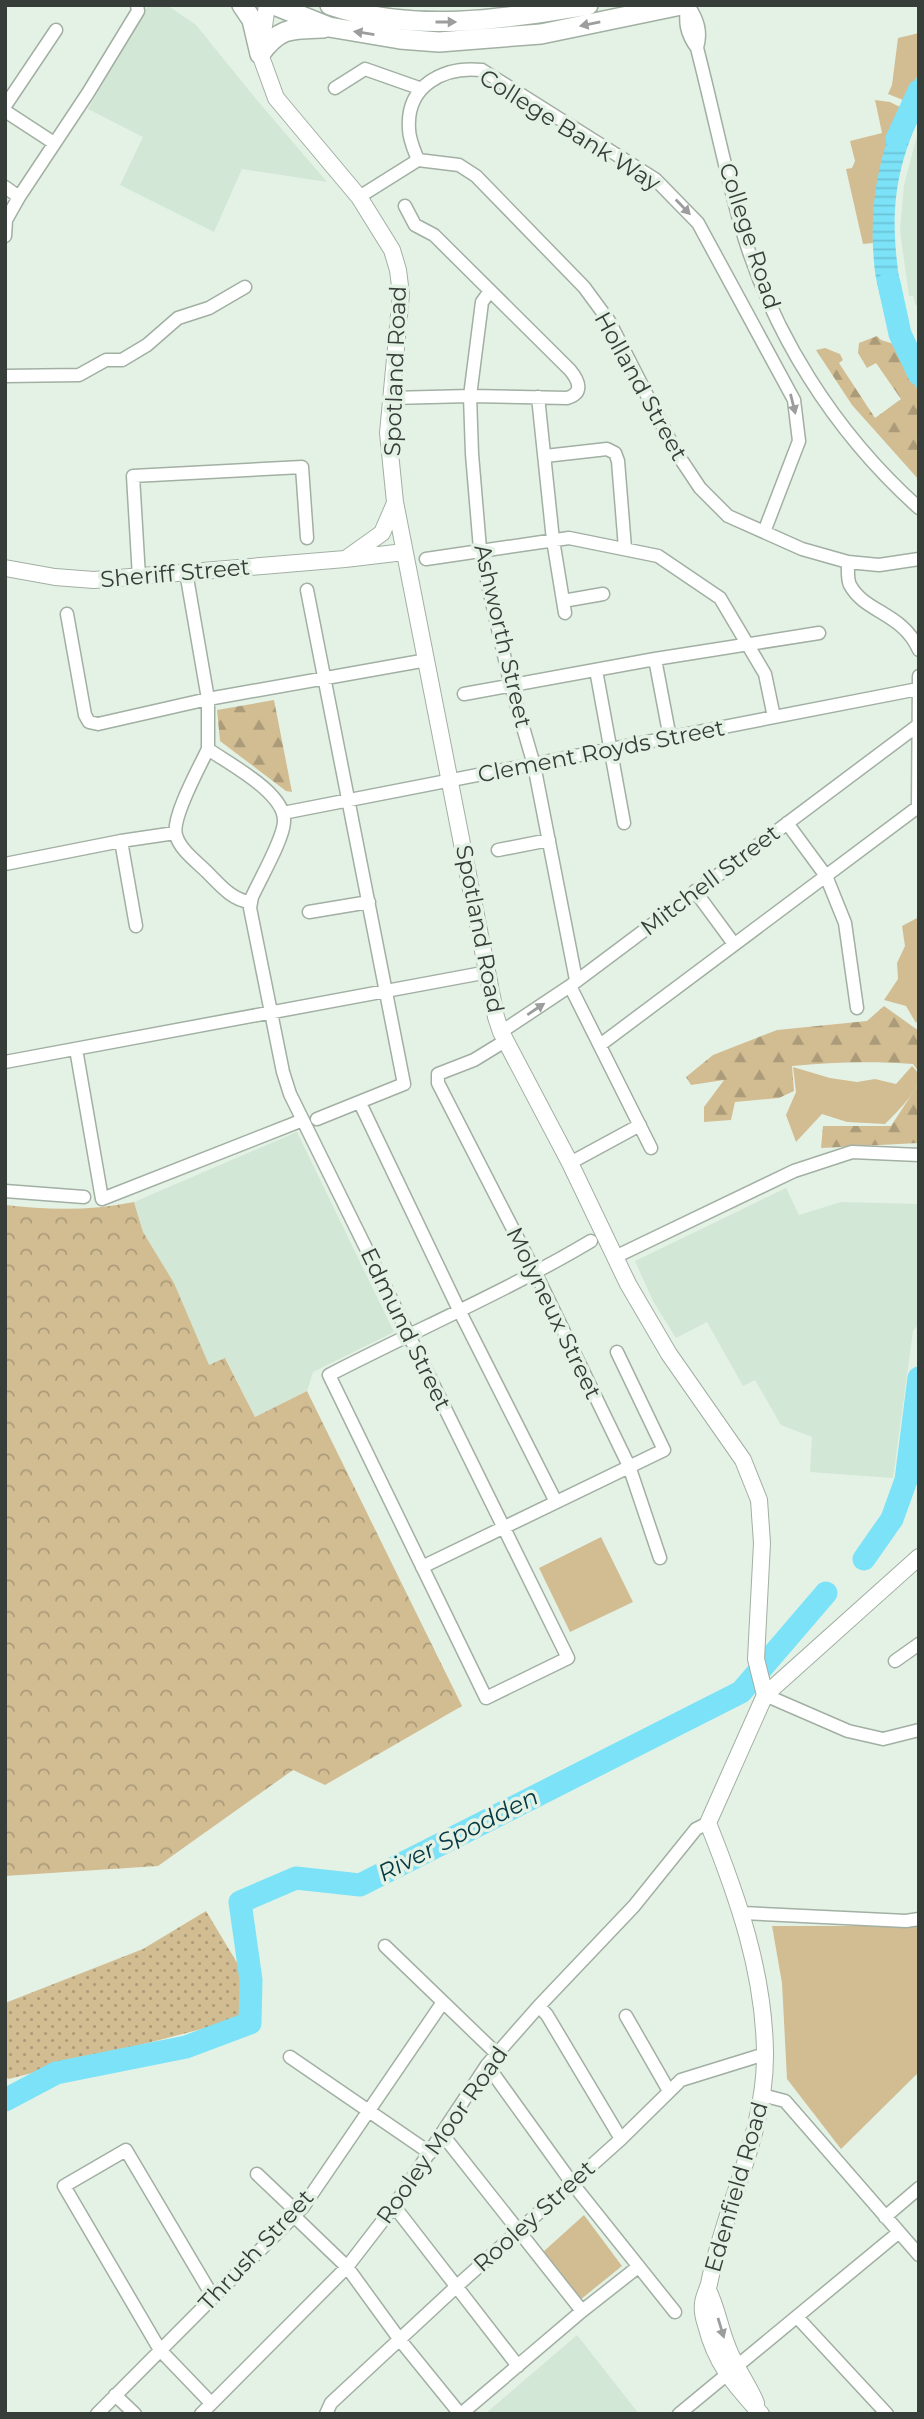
<svg xmlns="http://www.w3.org/2000/svg" width="924" height="2419" viewBox="0 0 924 2419" font-family="Montserrat,sans-serif">
	<style>
		.built { fill: #d2e7d5 }
		.grass { fill: #d2bd93 }
		.forest { fill: url(#forest-firs) }
		.park { fill: url(#park-crowns) }
		.garden { fill: url(#garden-dots) }
		.water { fill: url(#water-rules) }
		.lines { fill: none; stroke-linecap: round; stroke-linejoin: round }
		.river { stroke: #7ce2f8; stroke-width: 23 }
		.minor-casing { stroke: #a2afa3; stroke-width: 15 }
		.major-casing { stroke: #a2afa3; stroke-width: 18 }
		.highway-casing { stroke: #a2afa3; stroke-width: 22 }
		.minor { stroke: #fff; stroke-width: 12 }
		.major { stroke: #fff; stroke-width: 16 }
		.highway { stroke: #fff; stroke-width: 19 }
		.oneway { fill: #9b9e9c }
		.labels { text-anchor: middle; stroke-width: 7; stroke-linejoin: round; paint-order: stroke }
		.street-label { font-size: 23px; fill: #373d38; stroke: #e4f2e6 }
		.water-label { font-size: 24px; font-style: italic; fill: #063842; stroke: #e4f2e6 }
	</style>
	<defs>
		<pattern id="forest-firs" width="22" height="20" patternUnits="userSpaceOnUse" patternTransform="scale(1.75)"><rect width="22" height="20" fill="#d2bd93"/><path d="M5 1l3.5 6h-7zM16 11l3.5 6h-7z" fill="#ab9b79"/></pattern>
		<pattern id="park-crowns" width="20" height="18" patternUnits="userSpaceOnUse" patternTransform="scale(1.75)"><rect width="20" height="18" fill="#d2bd93"/><path d="M2 6a3 3 0 1 1 6 0M12 15a3 3 0 1 1 6 0" fill="none" stroke="#ab9b79"/></pattern>
		<pattern id="garden-dots" width="8" height="8" patternUnits="userSpaceOnUse" patternTransform="scale(1.75)"><rect width="8" height="8" fill="#d2bd93"/><path d="M2 2h.1M6 6h.1" fill="none" stroke="#ab9b79" stroke-width="1.8" stroke-linecap="round"/></pattern>
		<pattern id="water-rules" width="6" height="5" patternUnits="userSpaceOnUse" patternTransform="scale(1.75)"><rect width="6" height="5" fill="#7ce2f8"/><path d="M0 2.5h6" fill="none" stroke="#6cc3d5"/></pattern>
	</defs>
	<rect width="100%" height="100%" fill="#e4f2e6"/>
	<path class="built" d="M148,5H167L196,25L256,99L327,182L242,169L214,232L120,185L143,137L88,109Z
		M919,128V303L916,306L913,296H909L900,230L904,185Z
		M297,1132L394,1332L313,1372L307,1391L255,1417L226,1359L209,1366L174,1283L143,1232L134,1202Z
		M786,1188L799,1215L841,1202L919,1204V1324L913,1331L893,1478L810,1472L812,1437L781,1425L755,1380L743,1386L707,1322L676,1338L653,1301L635,1261Z
		M577,2335L639,2414H485Z"/>
	<path class="grass" d="M919,33V74L903,100L888,94L892,85L898,38Z
		M875,100L890,102L900,107C883,146 872,201 873,243L863,244L846,169L852,168L855,161L850,141L882,133Z
		M919,917V1018L916,1023L906,1006L884,1000L898,979L897,963L905,946L902,926Z
		M912,1066C914,1068 918,1072 919,1076C922,1088 894,1115 885,1124L847,1122L822,1114L796,1142L786,1115L796,1092L793,1067L830,1078L857,1082L875,1079L896,1084Z
		M601,1537L633,1602L570,1632L539,1568Z
		M772,1926H919V2072L841,2149L787,2079L782,1983Z
		M584,2215L622,2266L580,2300L543,2252Z"/>
	<path class="forest" d="M877,336L881,340L894,344L919,392V480L852,405L816,350L825,348L840,354L843,360L839,363L875,418L901,399L876,363L867,368L858,353L859,343Z
		M274,700L292,792L286,791L220,741L217,710Z
		M884,1006L919,1031V1072L913,1064C873,1061 832,1062 792,1066L794,1091L779,1098L735,1102L731,1120L704,1122V1107L724,1080L691,1085L686,1077L713,1055L777,1030L867,1021Z
		M919,1083V1143L821,1148L823,1126H891Z"/>
	<path class="park" d="M134,1202L143,1232L174,1283L209,1365L225,1358L255,1417L307,1391L462,1706L325,1785L293,1770L158,1866L5,1876V1205C48,1210 91,1211 134,1202Z"/>
	<path class="garden" d="M206,1911L242,1971L248,2017L9,2079L5,2077V2003L143,1949Z"/>
	<path class="water" d="M919,74V109L902,101Z
		M900,107L919,118C888,186 891,236 904,308L885,316C881,298 875,280 874,262C869,208 878,156 900,107Z
		M914,342L919,353V392L894,344Z"/>
	<g class="lines">
		<path class="river" d="M897,139L919,91
			M889,283L900,334L919,374
			M864,1559L892,1519L906,1480L919,1378
			M5,2100L56,2073L186,2047L250,2023L251,1980L240,1902L296,1878L360,1885L741,1692L826,1593"/>
		<g class="minor-casing">
			<path id="minor" d="M687,5C685,23 686,33 697,48C712,106 724,165 740,223C771,332 834,432 919,508
				M688,5C697,19 702,31 697,48
				M335,88L365,69L419,88
				M5,106L56,30
				M5,111L54,143
				M418,160C414,150 409,139 409,129C406,85 444,66 482,70L655,179L698,223L794,400L799,441L764,532
				M5,187L19,197
				M359,197L418,160L459,165L476,176L584,287L609,321L676,452L700,488L728,516L802,549L848,562L879,565L919,559
				M5,236L6,220L19,197L88,93L138,11L137,5
				M490,291L482,302L470,396L472,454L480,549L511,686L534,765L576,980
				M5,376L79,375L106,360H122L147,345L178,318L209,308L245,287
				M538,397L553,540L565,613
				M391,398L470,396L567,398C584,393 579,381 570,370L434,235L415,225L405,206
				M545,456L607,449L615,453L618,461L625,548
				M426,559L569,538L658,556L720,598L765,674L774,717
				M848,562C848,569 847,579 850,585C865,613 902,612 919,650
				M186,572L208,699V749
				M139,577L133,476L302,467L307,538
				M307,590L404,1084L317,1119
				M563,601L603,594
				M67,614L85,715L89,722L98,724L208,699L427,660
				M655,659L670,738
				M596,670L624,823
				M464,694L655,659L819,633
				M283,813L918,689
				M787,823L826,876L845,923L857,1008
				M121,841L136,926
				M498,850L549,840
				M5,864L121,841L175,833
				M695,891L734,944
				M250,902C232,900 220,885 207,872C196,861 180,850 176,835C171,818 200,766 208,749C229,764 286,793 284,822C283,840 260,879 252,897L250,908L283,1072L290,1094L568,1658L486,1698L329,1375C416,1330 507,1291 591,1241
				M309,912L369,902
				M570,986L651,1148
				M501,1032L570,986L917,726
				M505,1041L474,1060L438,1074V1083L536,1274L629,1466L660,1558
				M600,1045L918,807L919,676
				M76,1049L102,1199L303,1120
				M5,1062L488,972
				M360,1103L459,1310L556,1502
				M570,1163L640,1125
				M5,1191L84,1197
				M615,1257L794,1171L852,1152L919,1155
				M422,1567L664,1450L617,1352
				M895,1661L919,1644
				M765,1695L848,1731L883,1739L919,1730
				M742,1913L906,1921L919,1919
				M385,1946L497,2054
				M539,2006L547,2015L621,2139
				M626,2016L669,2091
				M290,2057L430,2153
				M487,2065L572,2183L675,2312
				M762,2095L785,2101L919,2255
				M442,2134L582,2311
				M257,2174L297,2212
				M394,2206L518,2366
				M294,2216L347,2267L400,2340L460,2414
				M885,2217L919,2188
				M797,2317L887,2414
				M115,2395L135,2414
				M211,2403L160,2350L64,2186L126,2150L213,2297
				M97,2414L303,2207L443,2002
				M201,2414L347,2267L394,2206L487,2065L539,2006L634,1906L696,1829L708,1823
				M326,2414L331,2403L457,2286L621,2139L681,2080L765,2054
				M461,2414L582,2311L638,2267
				M679,2414L898,2233"/>
		</g>
		<g class="major-casing">
			<path id="major" d="M267,5L260,54L276,98L359,197L392,250L398,270L401,294L388,433L395,502L496,1017L501,1032L570,1163L628,1284L669,1354L743,1460L759,1500L762,1543L756,1659L765,1695L708,1823C738,1898 764,1972 765,2053C766,2134 724,2207 709,2284C707,2291 703,2298 703,2304C702,2311 704,2319 706,2325C716,2365 735,2385 761,2414
				M347,558L382,533L395,503
				M5,568L55,577L94,580L345,559L404,552
				M765,1695L919,1557
				M708,2290C717,2308 720,2329 728,2348C735,2367 748,2384 756,2403"/>
		</g>
		<g class="highway-casing">
			<path id="highway" d="M242,5L252,20L260,54
				M274,5L329,27L400,39L439,42L541,34L681,5
				M330,5C414,34 503,19 588,5
				M260,54C280,27 291,29 323,28"/>
		</g>
		<use href="#minor" class="minor"/>
		<use href="#major" class="major"/>
		<use href="#highway" class="highway"/>
	</g>
	<defs><path id="oneway-solid" d="M-6-.8H1V-3.2L6.5 0L1 3.2V.8H-6Z" transform="scale(1.75)"/></defs>
	<g class="oneway">
		<use href="#oneway-solid" transform="translate(446 22)"/>
		<use href="#oneway-solid" transform="translate(590 24) rotate(169)"/>
		<use href="#oneway-solid" transform="translate(364 33) rotate(-171)"/>
		<use href="#oneway-solid" transform="translate(683 207) rotate(46)"/>
		<use href="#oneway-solid" transform="translate(793 404) rotate(76)"/>
		<use href="#oneway-solid" transform="translate(536 1009) rotate(-34)"/>
		<use href="#oneway-solid" transform="translate(721 2328) rotate(73)"/>
	</g>
	<g class="labels">
		<g class="street-label">
			<text transform="translate(570 130) rotate(32)" y="8">College Bank Way</text>
			<text transform="translate(750 236) rotate(72)" y="8">College Road</text>
			<text transform="translate(395 371) rotate(-88)" y="8">Spotland Road</text>
			<text transform="translate(641 386) rotate(61)" y="8">Holland Street</text>
			<text transform="translate(175 573) rotate(-5)" y="8">Sheriff Street</text>
			<text transform="translate(503 636) rotate(77)" y="8">Ashworth Street</text>
			<text transform="translate(601 751) rotate(-11)" y="8">Clement Royds Street</text>
			<text transform="translate(710 880) rotate(-37)" y="8">Mitchell Street</text>
			<text transform="translate(480 929) rotate(79)" y="8">Spotland Road</text>
			<text transform="translate(554 1313) rotate(64)" y="8">Molyneux Street</text>
			<text transform="translate(406 1329) rotate(64)" y="8">Edmund Street</text>
			<text transform="translate(442 2135) rotate(-55)" y="8">Rooley Moor Road</text>
			<text transform="translate(736 2187) rotate(-74)" y="8">Edenfield Road</text>
			<text transform="translate(534 2216) rotate(-42)" y="8">Rooley Street</text>
			<text transform="translate(256 2250) rotate(-47)" y="8">Thrush Street</text>
		</g>
		<g class="water-label">
			<text transform="translate(458 1835) rotate(-27)" y="8">River Spodden</text>
		</g>
	</g>
	<rect width="924" height="2419" fill="none" stroke="#373d38" stroke-width="14"/>
</svg>
